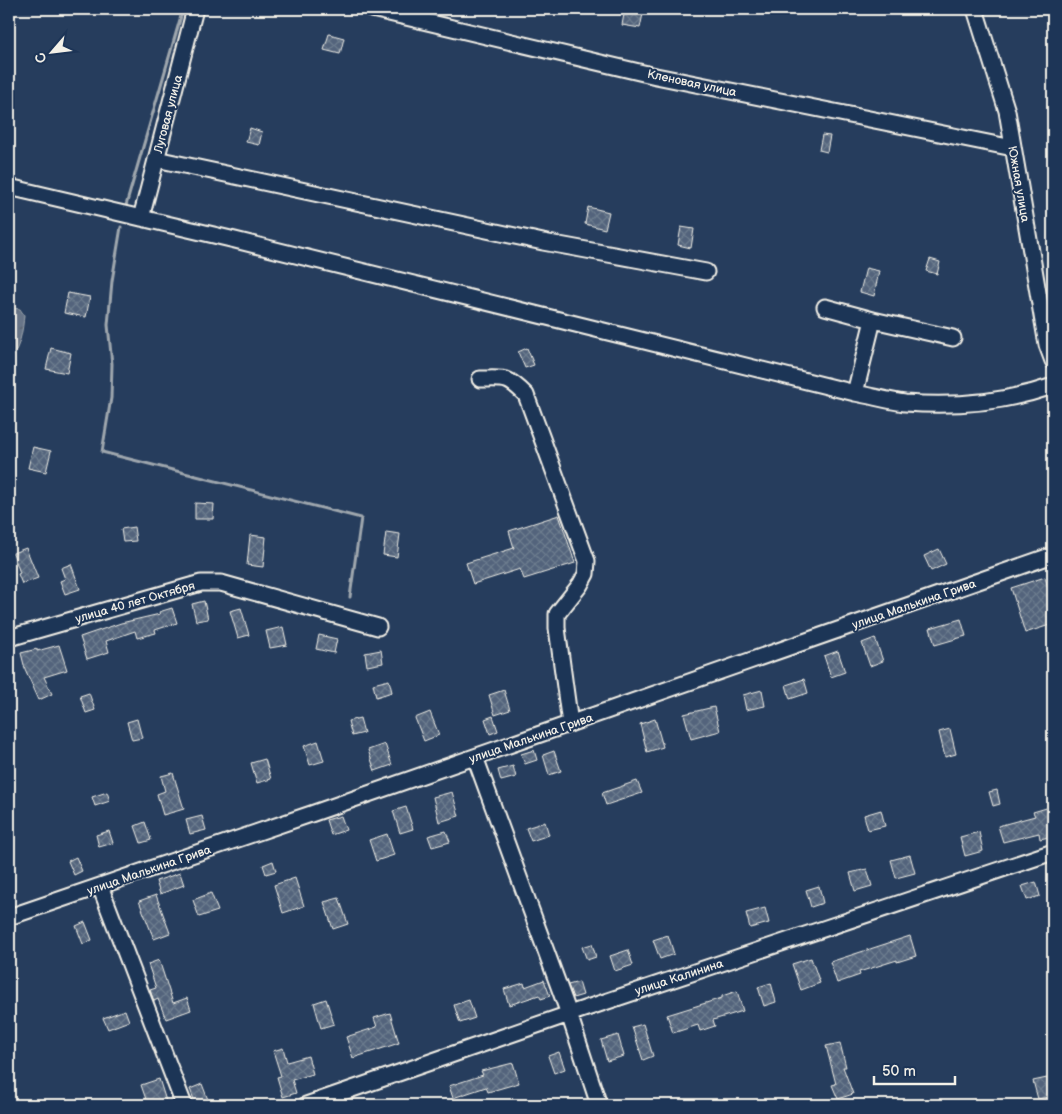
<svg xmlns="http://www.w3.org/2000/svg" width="1062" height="1114" viewBox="0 0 1062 1114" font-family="'Balsamiq Sans',sans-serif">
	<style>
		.water { fill: url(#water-ripples); stroke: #9fa7ae }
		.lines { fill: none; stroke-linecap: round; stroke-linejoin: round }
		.stream { stroke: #9fa7ae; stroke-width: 3 }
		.building { fill: url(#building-cross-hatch); stroke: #f4f1e8 }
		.minor-casing { stroke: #f4f1e8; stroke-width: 19 }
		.minor { stroke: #1d3557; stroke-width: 15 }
		.labels { text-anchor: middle; stroke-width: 4; stroke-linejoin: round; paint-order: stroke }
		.street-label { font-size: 12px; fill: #f4f1e8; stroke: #1d3557 }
	</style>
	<defs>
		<pattern id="water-ripples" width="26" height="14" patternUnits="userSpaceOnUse" patternTransform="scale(1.25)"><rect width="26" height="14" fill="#677588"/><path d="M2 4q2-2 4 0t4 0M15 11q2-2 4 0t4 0" fill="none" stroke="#585e67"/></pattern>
		<pattern id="building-cross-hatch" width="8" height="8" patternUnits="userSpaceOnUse" patternTransform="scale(1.25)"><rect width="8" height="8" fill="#52647b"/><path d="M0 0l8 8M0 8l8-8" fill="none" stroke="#6c7b8e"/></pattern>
	</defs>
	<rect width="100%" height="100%" fill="#263d5d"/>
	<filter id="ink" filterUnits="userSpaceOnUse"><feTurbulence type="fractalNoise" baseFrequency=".02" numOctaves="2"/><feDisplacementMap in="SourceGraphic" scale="10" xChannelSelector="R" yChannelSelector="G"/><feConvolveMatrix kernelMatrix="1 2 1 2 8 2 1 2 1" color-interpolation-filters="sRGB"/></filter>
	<g filter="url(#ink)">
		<path class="water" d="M12,308L20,309L24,315C23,329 20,350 9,360V312Z"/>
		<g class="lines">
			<path class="stream" d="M125,209L183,9
				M121,227L112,281L108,325L112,364L111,398L102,452L361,518L350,597"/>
		</g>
		<path class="building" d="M625,9H644L640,28L622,25Z
			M329,34L344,38L340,54L324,50Z
			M250,128L262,132L259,145L246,142Z
			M822,135L830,136L827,152L819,150Z
			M588,207L609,212L605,229L585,224Z
			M681,227L694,229L691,248L678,245Z
			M930,259L940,262L937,274L926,271Z
			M866,268L879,271L874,296L860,292Z
			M68,293L90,297L86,317L64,313Z
			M51,348L71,353L67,373L46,369Z
			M527,348L534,365L525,368L518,352Z
			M33,447L51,451L46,472L28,468Z
			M195,503L214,504L213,519H195Z
			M559,515L575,563L524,579L520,569L473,584L466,563L514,548L509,531Z
			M134,527L136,541L123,542L121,529Z
			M386,532L400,534L397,557L383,555Z
			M250,535L266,537L263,567L247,565Z
			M26,548L38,578L22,584L18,574L20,573L13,553Z
			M939,549L946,564L931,571L924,556Z
			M71,564L80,589L65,594L60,581L65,579L61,568Z
			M1045,577L1053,603V624L1025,633L1011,588Z
			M204,601L208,619L196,621L192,604Z
			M172,608L177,623L155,630L156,633L137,638L135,631L106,641L109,652L87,659L80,637L121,623L160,614L159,612Z
			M241,608L249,635L238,638L230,611Z
			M961,619L966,636L935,645L930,628Z
			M283,627L287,645L270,648L266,631Z
			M319,635L337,639L334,653L316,649Z
			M875,638L883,661L870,666L862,643Z
			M59,645L67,670L44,677L52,694L39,700L25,669L21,653L37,649V651Z
			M381,650L383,663L367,666L365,653Z
			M838,651L845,672L831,677L824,656Z
			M804,679L808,693L790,699L786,685Z
			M389,680L392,692L376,697L373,684Z
			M504,690L510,710L495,715L489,695Z
			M762,690L765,706L746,710L743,695Z
			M89,693L95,710L86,713L80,696Z
			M714,707L720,731L691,739L684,714Z
			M430,712L439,735L424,741L415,718Z
			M493,716L498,731L490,734L485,719Z
			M360,718L364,733L352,736L348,721Z
			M137,719L142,738L132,740L127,722Z
			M655,719L663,747L647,752L640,724Z
			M950,729L956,754L945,757L939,732Z
			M318,741L324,761L310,765L304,746Z
			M385,744L392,765L375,771L368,750Z
			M534,750L537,760L525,764L521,754Z
			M554,751L561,771L549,775L543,755Z
			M265,759L271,779L257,783L251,763Z
			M513,766L516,777L501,781L498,770Z
			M173,773L184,809L163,815L157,794L165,791L161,776Z
			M637,781L642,793L606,805L602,793Z
			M997,790L1000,804L993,806L989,792Z
			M107,792L110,801L95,806L92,797Z
			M452,792L459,816L439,822L433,797Z
			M406,807L413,829L400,833L393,811Z
			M1050,807L1053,820V836L1040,839L1039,833L1003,842L998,826L1035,816L1033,812Z
			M881,810L885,826L868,830L864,815Z
			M202,816L206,830L190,834L186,820Z
			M341,816L346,830L331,835L326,820Z
			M145,822L151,840L141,843L135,826Z
			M545,822L549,835L531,841L526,828Z
			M109,831L113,843L99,847L96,835Z
			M446,831L450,842L432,847L428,836Z
			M979,832L983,851L965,856L960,837Z
			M387,834L394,855L376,861L369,840Z
			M910,855L915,873L896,878L891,860Z
			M76,857L82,871L74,875L68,861Z
			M273,861L276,871L266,874L263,865Z
			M867,869L872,886L855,891L850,873Z
			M180,873L184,885L160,894L156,881Z
			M295,878L304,906L283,913L274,885Z
			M1036,882L1040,896L1027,900L1022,886Z
			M819,886L823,903L811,907L806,890Z
			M211,893L218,911L199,917L193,900Z
			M156,895L170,933L154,939L139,901Z
			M339,898L348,924L333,929L324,902Z
			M765,908L769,923L750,928L746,913Z
			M85,922L92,940L83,944L76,926Z
			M668,935L674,954L660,959L653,940Z
			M910,936L916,956L897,962V960L859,972L860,975L837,983L830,962Z
			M592,944L596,957L587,960L582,947Z
			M628,950L633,965L615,971L610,956Z
			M811,958L820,983L801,990L792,964Z
			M159,960L173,1003L187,998L191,1010L166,1019L158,999L154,1001L150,990L156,988L148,964Z
			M544,980L550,996L541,999L539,995L509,1005L504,989L524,983L525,987Z
			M579,982L583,995L573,998L568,985Z
			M771,983L776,1002L764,1006L758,987Z
			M737,991L743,1011L713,1020L715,1026L700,1031L698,1025L673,1033L667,1015L722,998V996Z
			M326,999L334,1024L321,1028L314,1003Z
			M469,1000L475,1018L460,1023L454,1005Z
			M125,1010L129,1021L108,1029L103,1018Z
			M390,1013L399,1043L353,1058L346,1037L377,1027L374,1018Z
			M643,1024L653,1056L643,1060L632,1027Z
			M618,1035L624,1056L607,1061L601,1040Z
			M840,1043L846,1067H843L853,1094L838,1099L832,1085L836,1084L826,1046Z
			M283,1048L287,1062L308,1056L313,1074L292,1080L296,1093L283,1097L277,1077L281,1076L273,1051Z
			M559,1052L565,1069L554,1073L548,1056Z
			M513,1063L519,1083L488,1092L486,1087L453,1098L449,1086L483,1075L481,1071Z
			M1047,1078L1052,1096L1038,1099L1033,1081Z
			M159,1079L167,1104L148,1105L141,1085Z
			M202,1084L210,1105H196L190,1089Z"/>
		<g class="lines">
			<g class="minor-casing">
				<path id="minor" d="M372,9L656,76L1013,148
					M975,9L1007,111L1047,345L1053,361
					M156,159L543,242L706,272
					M9,187L235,240L855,393C872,396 888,401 905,403C955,407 1006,402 1053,386
					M141,218L195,9
					M825,307L873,320
					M480,379C506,379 507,376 526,395L587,561L586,574L580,585L557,614V628L570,724
					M855,393L873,320L953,338
					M9,638L201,583H221L378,627
					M475,757L569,1014L599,1105
					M100,886L184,1105
					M9,917L311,814L1053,555
					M306,1105L569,1014L1053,852"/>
			</g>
			<use href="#minor" class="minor"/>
		</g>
	</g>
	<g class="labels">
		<g class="street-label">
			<text transform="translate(692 83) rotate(12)" y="4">Кленовая улица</text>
			<text transform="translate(168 114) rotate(-75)" y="4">Луговая улица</text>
			<text transform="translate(1019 184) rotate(80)" y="4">Южная улица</text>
			<text transform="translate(135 602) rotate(-16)" y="4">улица 40 лет Октября</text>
			<text transform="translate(914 604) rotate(-19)" y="4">улица Малькина Грива</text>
			<text transform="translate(531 738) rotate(-19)" y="4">улица Малькина Грива</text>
			<text transform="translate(149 870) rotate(-19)" y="4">улица Малькина Грива</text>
			<text transform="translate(679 977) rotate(-18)" y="4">улица Калинина</text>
		</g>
	</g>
	<rect width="1062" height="1114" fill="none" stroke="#1d3557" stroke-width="30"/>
	<rect x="15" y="15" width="1032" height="1084" fill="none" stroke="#f4f1e8" stroke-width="2" filter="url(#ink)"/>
	<g transform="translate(52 52) rotate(242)" stroke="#1d3557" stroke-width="4" paint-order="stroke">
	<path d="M0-4L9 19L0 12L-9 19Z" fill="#f4f1e8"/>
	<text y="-8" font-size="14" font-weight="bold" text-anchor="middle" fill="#f4f1e8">С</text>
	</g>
	<path d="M874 1076v8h81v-8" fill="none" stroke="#f4f1e8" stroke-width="2.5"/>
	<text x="882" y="1076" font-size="15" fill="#f4f1e8" stroke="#1d3557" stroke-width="4" paint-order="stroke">50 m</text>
</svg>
